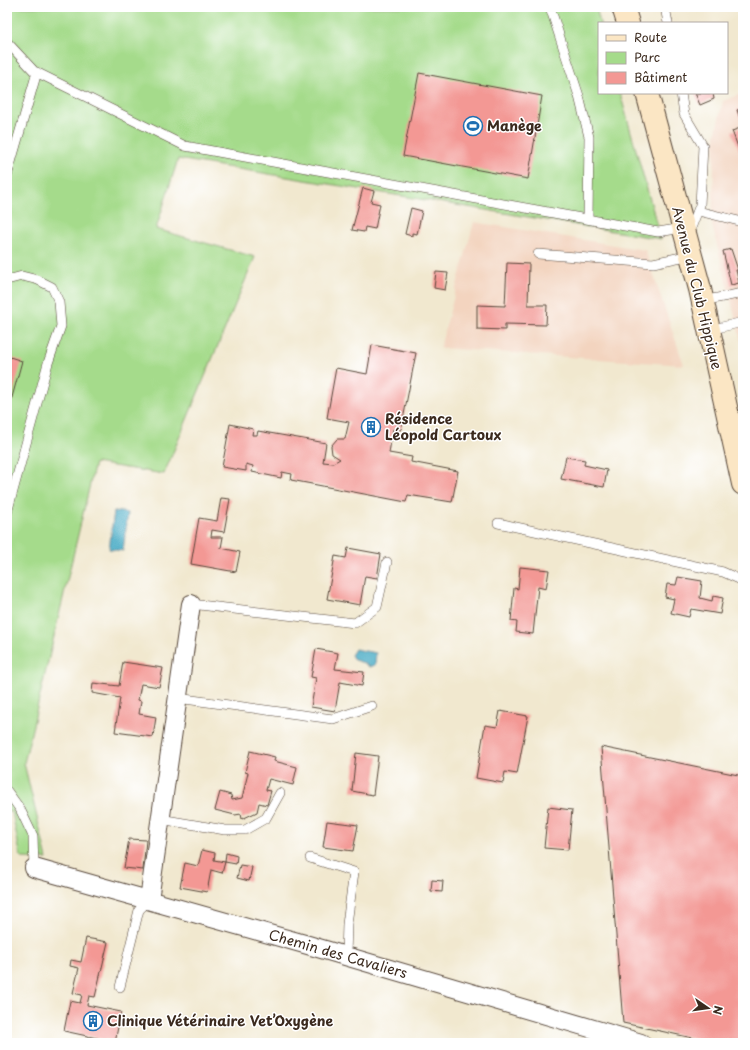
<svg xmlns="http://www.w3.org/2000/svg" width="750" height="1050" viewBox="0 0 750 1050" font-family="'Playpen Sans',sans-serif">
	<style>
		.built { fill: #f3d4bf }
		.green { fill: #a5db8b; stroke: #708254 }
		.water { fill: #43a8c3; stroke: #3f6970 }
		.building { fill: #f39894 }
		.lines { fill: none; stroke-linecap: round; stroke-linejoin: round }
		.service-casing { stroke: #564639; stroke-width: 10 }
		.minor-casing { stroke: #564639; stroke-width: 20 }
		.secondary-casing { stroke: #564639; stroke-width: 24 }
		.service { stroke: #fff; stroke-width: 9 }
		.minor { stroke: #fff; stroke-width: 18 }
		.secondary { stroke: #fbe6c4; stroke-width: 22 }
		.labels { text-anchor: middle; stroke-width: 3; stroke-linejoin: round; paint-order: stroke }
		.poi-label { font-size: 14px; font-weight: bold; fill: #3b2a1e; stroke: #fff; text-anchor: start }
		.street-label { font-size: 14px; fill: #3b2a1e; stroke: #fff }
	</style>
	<rect width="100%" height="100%" fill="#fff"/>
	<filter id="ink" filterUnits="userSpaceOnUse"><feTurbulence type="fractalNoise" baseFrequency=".025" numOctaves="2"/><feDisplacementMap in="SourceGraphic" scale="8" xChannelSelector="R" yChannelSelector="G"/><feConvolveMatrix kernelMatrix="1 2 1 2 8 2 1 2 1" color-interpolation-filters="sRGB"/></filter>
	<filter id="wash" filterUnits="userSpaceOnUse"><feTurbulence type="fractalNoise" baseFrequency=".012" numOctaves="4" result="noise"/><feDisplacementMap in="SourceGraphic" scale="16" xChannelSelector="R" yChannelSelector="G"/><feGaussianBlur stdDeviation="0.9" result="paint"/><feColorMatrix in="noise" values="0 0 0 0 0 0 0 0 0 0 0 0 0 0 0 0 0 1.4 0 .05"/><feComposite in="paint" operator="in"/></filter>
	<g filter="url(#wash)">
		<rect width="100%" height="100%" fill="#f1e8cf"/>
		<path class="built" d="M743,93V349L712,225L715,135L723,101Z
			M474,222L645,250L684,365L440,348Z"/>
		<path class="green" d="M7,7H596L600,23L599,93H620L661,239L178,159L156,229L255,257L164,474L95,463L24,763L47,859L21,858L12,812L7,810Z"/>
		<path class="water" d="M114,511L128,513L123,551L109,549Z
			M355,649L376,653L375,665L369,667L364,663L354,660L351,655Z"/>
		<g id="blocks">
			<path class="building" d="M419,73L542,96L528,179L403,156Z
				M695,93H713L714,99L700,105Z
				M743,108V127L737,110Z
				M743,127V154L741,155L732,131Z
				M363,188L374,191L371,202L380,204L375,229L365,227L364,232L352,230Z
				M411,208L422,211L417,234L412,233V236L405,234Z
				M731,249L738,270H736L739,283L731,285L723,251Z
				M507,263L529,264L528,305H547L546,325L505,324V330L477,329V305L505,306Z
				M436,272L448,273L445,290L434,288Z
				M372,345L416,353L401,430L393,429L389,453L412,457L411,462L458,471L452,502L408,495L406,502L291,480L292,474L282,472L281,478L252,472L253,466L246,464V471L222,467L230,424L253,429L252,435H257L258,431L326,443L323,462L333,463L340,459L332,454L331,446L337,439H345L349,422L327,418L336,368L367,374Z
				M10,357L22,361L11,401L7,400V370Z
				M566,457L585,460L584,465L607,470L604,487L561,479Z
				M221,498L230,499L224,532L212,530L211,537H223L221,548L240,552L236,572L191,564L199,518L217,521Z
				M348,548L381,554L377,578L365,576L360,605L327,599L335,556L346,558Z
				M520,567L549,570L546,589L538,587L533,634L516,632L517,622L511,621L514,588L518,589Z
				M678,577L702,581L700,598L712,601L713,596L723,598L720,614L691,609L689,617L671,613L674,599L665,597L667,584L676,585Z
				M316,649L338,653L335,669L364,672L362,686L340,682L335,711L311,707L316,678L311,677Z
				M123,662L163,668L159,687L141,684L138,700L141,701L139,714L156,717L153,737L115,732L120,698L92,693L93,683L119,686Z
				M500,711L528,716L517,774L505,772L503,783L476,778L485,725L497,727Z
				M601,747L743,776V1043H716L623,1023Z
				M250,751L275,757L274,761L297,767L293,785L269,779L266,790L271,791L267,805L259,803L257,812L242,819L241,814L235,815L215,810L220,792L231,795L232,800L242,798L248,773L245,772Z
				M356,753L378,756L373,795L352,791Z
				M548,807L572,810L568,850L544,848Z
				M327,821L358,825L353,851L323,847Z
				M129,839L146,840L143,870L124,868Z
				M202,850L215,853L214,860L225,862L222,873L211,870L207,892L180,887L185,863L198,866Z
				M226,853L237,856L236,864L225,862Z
				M240,865L252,867L249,881L237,878Z
				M432,880L443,881L442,892L431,891Z
				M86,938L108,942L95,997L89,996L87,1005L121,1012L115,1042L64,1031L70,1001L80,1003L82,995L73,993L79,968L70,966L71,960L81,962Z"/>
		</g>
	</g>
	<g filter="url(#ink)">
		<use href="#blocks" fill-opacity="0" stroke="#564639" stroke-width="1"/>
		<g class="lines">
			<g class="service-casing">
				<path id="service" d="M550,7L579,96L589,137L588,219
					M665,7L668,23
					M7,42L34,71L185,146L658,232L683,228
					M681,93L684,114L703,146L700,205L689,233
					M7,176L37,72
					M698,211L743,222
					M538,254L653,263L691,255
					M7,280L22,276L38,280L52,287L59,302L61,326L48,363L7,513
					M702,301L743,293
					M709,330L743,322
					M498,523L723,572L743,581
					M191,604L355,623L377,607L387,562
					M177,698L333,719L372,706
					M7,791L20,809L33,836L34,868
					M160,819L225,830H245L266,818L280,793
					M310,858L354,872L347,924L346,956
					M120,987L139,910L149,900"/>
			</g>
			<g class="minor-casing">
				<path id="minor" d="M34,868L308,945L641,1043
					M149,900L191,604"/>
			</g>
			<g class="secondary-casing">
				<path id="secondary" d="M623,7L628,23
					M647,93L700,289L743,484"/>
			</g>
			<use href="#service" class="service"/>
			<use href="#minor" class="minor"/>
			<use href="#secondary" class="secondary"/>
		</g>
	</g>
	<defs>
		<g id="stadium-ring" transform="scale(1)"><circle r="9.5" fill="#fff" stroke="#1f6fb2" stroke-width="1.5"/><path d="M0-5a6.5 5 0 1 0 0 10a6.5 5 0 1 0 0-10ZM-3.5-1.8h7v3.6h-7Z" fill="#1f6fb2"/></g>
		<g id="building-ring" transform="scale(1)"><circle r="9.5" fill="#fff" stroke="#1f6fb2" stroke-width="1.5"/><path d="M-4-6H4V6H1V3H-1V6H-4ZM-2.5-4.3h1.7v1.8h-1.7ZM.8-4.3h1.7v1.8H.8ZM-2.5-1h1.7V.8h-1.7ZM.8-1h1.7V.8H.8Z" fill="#1f6fb2"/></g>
	</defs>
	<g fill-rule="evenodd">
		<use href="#stadium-ring" x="473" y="126"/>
		<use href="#building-ring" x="371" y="427"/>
		<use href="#building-ring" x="93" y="1021"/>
	</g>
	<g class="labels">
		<g class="poi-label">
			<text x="487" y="131">Manège</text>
			<text x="385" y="424">Résidence<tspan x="385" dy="16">Léopold Cartoux</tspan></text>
			<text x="107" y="1026">Clinique Vétérinaire Vet’Oxygène</text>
		</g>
		<g class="street-label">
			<text transform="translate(697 288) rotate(76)" y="5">Avenue du Club Hippique</text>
			<text transform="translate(338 954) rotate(16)" y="5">Chemin des Cavaliers</text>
		</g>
	</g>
	<rect width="750" height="1050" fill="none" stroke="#fff" stroke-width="24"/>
	<rect x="598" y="22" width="130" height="72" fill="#ffffff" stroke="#b1aaa5"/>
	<rect x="606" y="35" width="20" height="6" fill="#fbe6c4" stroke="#b1aaa5"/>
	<text x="634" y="42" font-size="12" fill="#3b2a1e">Route</text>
	<rect x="606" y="52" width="20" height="12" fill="#a5db8b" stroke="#b1aaa5"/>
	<text x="634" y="62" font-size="12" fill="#3b2a1e">Parc</text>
	<rect x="606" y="72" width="20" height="12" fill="#f39894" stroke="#b1aaa5"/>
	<text x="634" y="82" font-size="12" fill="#3b2a1e">Bâtiment</text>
	<g transform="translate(708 1008) rotate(103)" stroke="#ffffff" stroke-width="3" paint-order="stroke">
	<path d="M0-3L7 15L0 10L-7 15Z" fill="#3b2a1e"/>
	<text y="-6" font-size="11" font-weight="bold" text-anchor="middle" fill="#3b2a1e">N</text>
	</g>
</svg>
